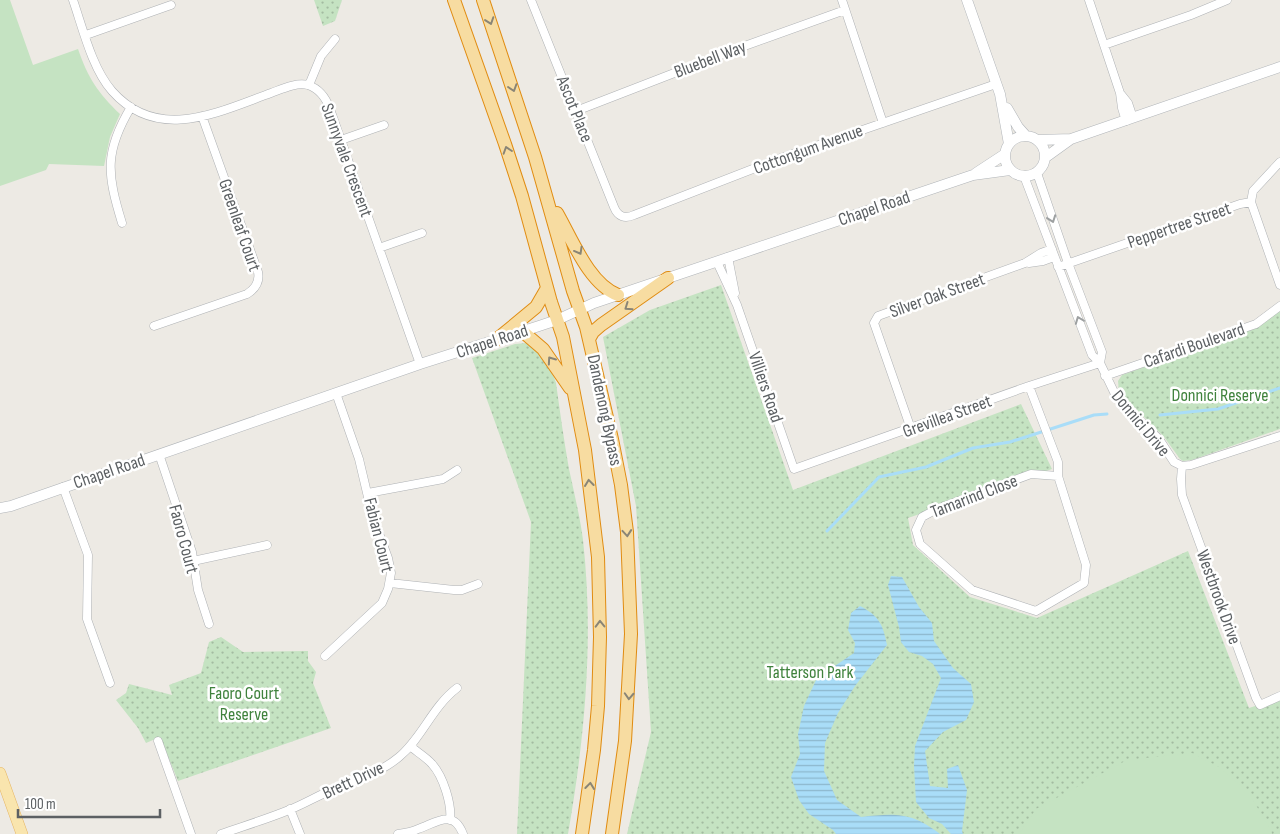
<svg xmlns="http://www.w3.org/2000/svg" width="1280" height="834" viewBox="0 0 1280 834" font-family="'Sofia Sans Condensed',sans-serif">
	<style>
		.grass { fill: url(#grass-dots) }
		.pitch { fill: #c5e3c2 }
		.water { fill: url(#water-rules) }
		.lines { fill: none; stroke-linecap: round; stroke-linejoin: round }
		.stream { stroke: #a9ddf8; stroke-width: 3 }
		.minor-casing { stroke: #afb2b5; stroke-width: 9 }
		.secondary-casing { stroke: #b0b4b8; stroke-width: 11 }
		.primary-casing { stroke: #e6b664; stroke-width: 12 }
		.trunk-casing { stroke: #e08c12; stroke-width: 14 }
		.minor { stroke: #fff; stroke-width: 8 }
		.secondary { stroke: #fff; stroke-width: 10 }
		.primary { stroke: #f9e5ae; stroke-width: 11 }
		.trunk { stroke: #f7dca1; stroke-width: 12 }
		.oneway { stroke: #8a8576 }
		.oneway2 { stroke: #9da0a1 }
		.labels { text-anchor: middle; stroke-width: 5; stroke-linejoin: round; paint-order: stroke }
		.street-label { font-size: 18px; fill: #5c6063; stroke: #fff }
		.park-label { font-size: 18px; fill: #3f823c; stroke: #fff }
	</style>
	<defs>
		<pattern id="grass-dots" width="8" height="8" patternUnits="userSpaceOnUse" patternTransform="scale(1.25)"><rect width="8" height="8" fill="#c5e3c2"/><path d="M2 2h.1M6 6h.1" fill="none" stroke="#a3bba1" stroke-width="1.8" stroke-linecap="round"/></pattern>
		<pattern id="water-rules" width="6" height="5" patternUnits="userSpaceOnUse" patternTransform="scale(1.25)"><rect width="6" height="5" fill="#a9ddf8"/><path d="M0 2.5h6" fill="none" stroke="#8db7cc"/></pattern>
	</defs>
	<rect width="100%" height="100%" fill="#edeae4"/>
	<path class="grass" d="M314,0H342L335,21L323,26Z
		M721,285L793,490L1021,404L1052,469L908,518L913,545L970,597L1037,618L1188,551L1249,708L1280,698V834H627L651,732L636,506L603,337L650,310Z
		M1280,311V429L1192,460L1183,461L1180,459L1164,437L1119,392L1118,381L1122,375L1260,325Z
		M527,343C539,348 553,371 556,383C560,412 564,441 569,469C574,493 580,516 583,540C594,638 585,737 568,834H517L531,522L472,358L515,344Z
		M221,637L243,652L308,651V661L316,672L313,683L331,728L178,781L160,737L146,743L138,728L116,700L126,693L129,684L172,695L169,685L201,673L209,642Z"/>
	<path class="pitch" d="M0,0H10L33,65L78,49C88,78 98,93 120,114L110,137L104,166L49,164L46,170L0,186Z
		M1192,753L1219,767L1248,792L1271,830L1272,834H1019L1036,809L1127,760Z"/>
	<path class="water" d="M891,576L902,577L919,607L932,623L934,641L953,668L971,684L974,702L966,720L943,732L925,751L930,786L948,788L947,769L958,765L967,790L962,831L963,834H951L942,824L929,818L916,802L914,766L915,746L941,678L933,664L922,656L909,652L901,642L899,627L888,585Z
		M860,606C879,616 883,624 887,645L855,686L838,713L825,743L824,771L837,800L861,817C895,813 912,812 940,834H836L833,830L809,814L799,800L791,777L800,754L798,734L804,706L817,678L854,653L855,643L848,630L851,613Z"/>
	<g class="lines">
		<path class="stream" d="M1160,415L1218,409L1280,388
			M827,531L879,477L926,467L973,448L1010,442L1094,415L1107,414"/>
		<g class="minor-casing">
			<path id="minor" d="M73,0C83,29 92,68 112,91C158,143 218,112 271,93C282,89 296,82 308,85C320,89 326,98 330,109L420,364
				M531,0L614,207C618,217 625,219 634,215L781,158L996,84
				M842,0L883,123
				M1089,0L1120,93L1122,108L1126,121
				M86,35L171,5
				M1104,45L1191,15L1227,0
				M309,85L321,56L335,39
				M1120,93L1128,103L1133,118
				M576,111L739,48L845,10
				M341,140L384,125
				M1280,162L1253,191L1251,202L1280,285
				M1037,173L1068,263L1102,352L1100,363
				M1024,176L1092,355L1100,363L1114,392L1124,405L1159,439L1174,462L1182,466L1191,465L1280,436
				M122,223C107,174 104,152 131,107
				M379,248L422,233
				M728,257L735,293
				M717,262L737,305L794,469L1029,386L1100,363
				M1029,263L1043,261L1054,257
				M1058,267L1240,204L1251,202
				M154,326L247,294C255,289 260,282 258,272L202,116
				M1105,376L1256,324L1280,306
				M1029,386L1058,462V476L1086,565L1084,583L1036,611L972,590L920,544L916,530L922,517L937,509L1031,474L1058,476
				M911,429L874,323L878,316L1025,263L1041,253L1052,249
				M159,454L192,552L198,590L209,624
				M1182,466L1181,479L1182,495L1256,698L1260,705L1280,696
				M63,487L88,555L87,619L110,683
				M368,493L443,479L457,470
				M193,561L267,545
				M390,583L454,590H462L478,584
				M325,656L382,603L388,589L391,573L388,558L372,514L359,459L336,393
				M158,741L191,834
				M410,746C417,752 426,757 432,764C443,776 452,804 450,820
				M290,809L300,834
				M221,834C244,826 267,819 289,810C304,804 319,795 334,789C356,780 380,773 399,757C422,738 432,707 457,688
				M398,834C405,833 412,832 418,829C436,823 453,808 463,834"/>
		</g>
		<g class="secondary-casing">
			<path id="secondary" d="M967,0L1000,94L1009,144
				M1007,108L1018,127L1026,136
				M1005 156a20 20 0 1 1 40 0a20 20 0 1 1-40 0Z
				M1038,140L1071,139L1280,67
				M1046,157L1071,139
				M976,173L1005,154
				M0,508L11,506L420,364L539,326L557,320L594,303L973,175L1010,170"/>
		</g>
		<g class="primary-casing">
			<path id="primary" d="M0,773L22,834"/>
		</g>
		<g class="trunk-casing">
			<path id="trunk" d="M454,0L505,144L522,196L551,302L563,337L585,450L598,557L600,637L598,706L594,750L582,834
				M483,0L535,157L573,291L586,327L612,439L621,485L627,532L631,634L625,741L612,834
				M557,213C572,239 589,284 618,295
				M522,331L543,349L570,388
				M589,339L593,332L601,325L668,278
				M496,340L536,307L547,288"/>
		</g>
		<use href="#minor" class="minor"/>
		<use href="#secondary" class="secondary"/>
		<use href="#primary" class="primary"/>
		<use href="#trunk" class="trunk"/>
	</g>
	<defs><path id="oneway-chevron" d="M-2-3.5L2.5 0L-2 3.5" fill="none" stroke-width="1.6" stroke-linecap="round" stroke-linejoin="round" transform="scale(1.25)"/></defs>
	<g class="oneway">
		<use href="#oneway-chevron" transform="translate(490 21) rotate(71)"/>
		<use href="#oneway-chevron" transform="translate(513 88) rotate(72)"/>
		<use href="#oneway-chevron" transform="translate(507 150) rotate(-108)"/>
		<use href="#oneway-chevron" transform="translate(579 251) rotate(61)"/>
		<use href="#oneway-chevron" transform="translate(628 307) rotate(145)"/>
		<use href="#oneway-chevron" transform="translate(551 360) rotate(-125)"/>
		<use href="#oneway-chevron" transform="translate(589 483) rotate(-97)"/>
		<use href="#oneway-chevron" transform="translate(627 533) rotate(85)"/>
		<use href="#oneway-chevron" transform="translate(600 624) rotate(-91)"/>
		<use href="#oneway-chevron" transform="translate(629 696) rotate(93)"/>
		<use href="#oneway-chevron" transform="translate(590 786) rotate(-83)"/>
	</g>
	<g class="oneway2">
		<use href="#oneway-chevron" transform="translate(1052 219) rotate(70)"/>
		<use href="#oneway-chevron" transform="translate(1079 320) rotate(-111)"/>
	</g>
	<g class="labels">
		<g class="street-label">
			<text transform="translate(710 59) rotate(-21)" y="6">Bluebell Way</text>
			<text transform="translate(575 109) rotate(68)" y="6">Ascot Place</text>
			<text transform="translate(808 149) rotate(-20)" y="6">Cottongum Avenue</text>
			<text transform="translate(347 160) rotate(70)" y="6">Sunnyvale Crescent</text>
			<text transform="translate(874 208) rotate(-19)" y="6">Chapel Road</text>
			<text transform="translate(240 225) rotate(71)" y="6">Greenleaf Court</text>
			<text transform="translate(1179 225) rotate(-19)" y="6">Peppertree Street</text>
			<text transform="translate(937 295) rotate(-20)" y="6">Silver Oak Street</text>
			<text transform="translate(492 341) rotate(-18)" y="6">Chapel Road</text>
			<text transform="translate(1194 345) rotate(-19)" y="6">Cafardi Boulevard</text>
			<text transform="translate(766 387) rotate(71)" y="6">Villiers Road</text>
			<text transform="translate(605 410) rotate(78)" y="6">Dandenong Bypass</text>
			<text transform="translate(947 416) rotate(-20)" y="6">Grevillea Street</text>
			<text transform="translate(1141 423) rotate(50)" y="6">Donnici Drive</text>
			<text transform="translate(109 471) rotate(-19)" y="6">Chapel Road</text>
			<text transform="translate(974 496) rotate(-21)" y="6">Tamarind Close</text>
			<text transform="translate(379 535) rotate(76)" y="6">Fabian Court</text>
			<text transform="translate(184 539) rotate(75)" y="6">Faoro Court</text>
			<text transform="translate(1219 597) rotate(70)" y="6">Westbrook Drive</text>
			<text transform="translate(353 780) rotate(-25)" y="6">Brett Drive</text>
		</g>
		<g class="park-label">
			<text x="1220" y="401">Donnici Reserve</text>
			<text x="810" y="678">Tatterson Park</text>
			<text x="244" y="699">Faoro Court<tspan x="244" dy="21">Reserve</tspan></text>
		</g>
	</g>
	<path d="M18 809v8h142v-8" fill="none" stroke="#5c6063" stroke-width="2.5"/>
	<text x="25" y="809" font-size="15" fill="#5c6063" stroke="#ffffff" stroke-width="4" paint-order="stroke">100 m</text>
</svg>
